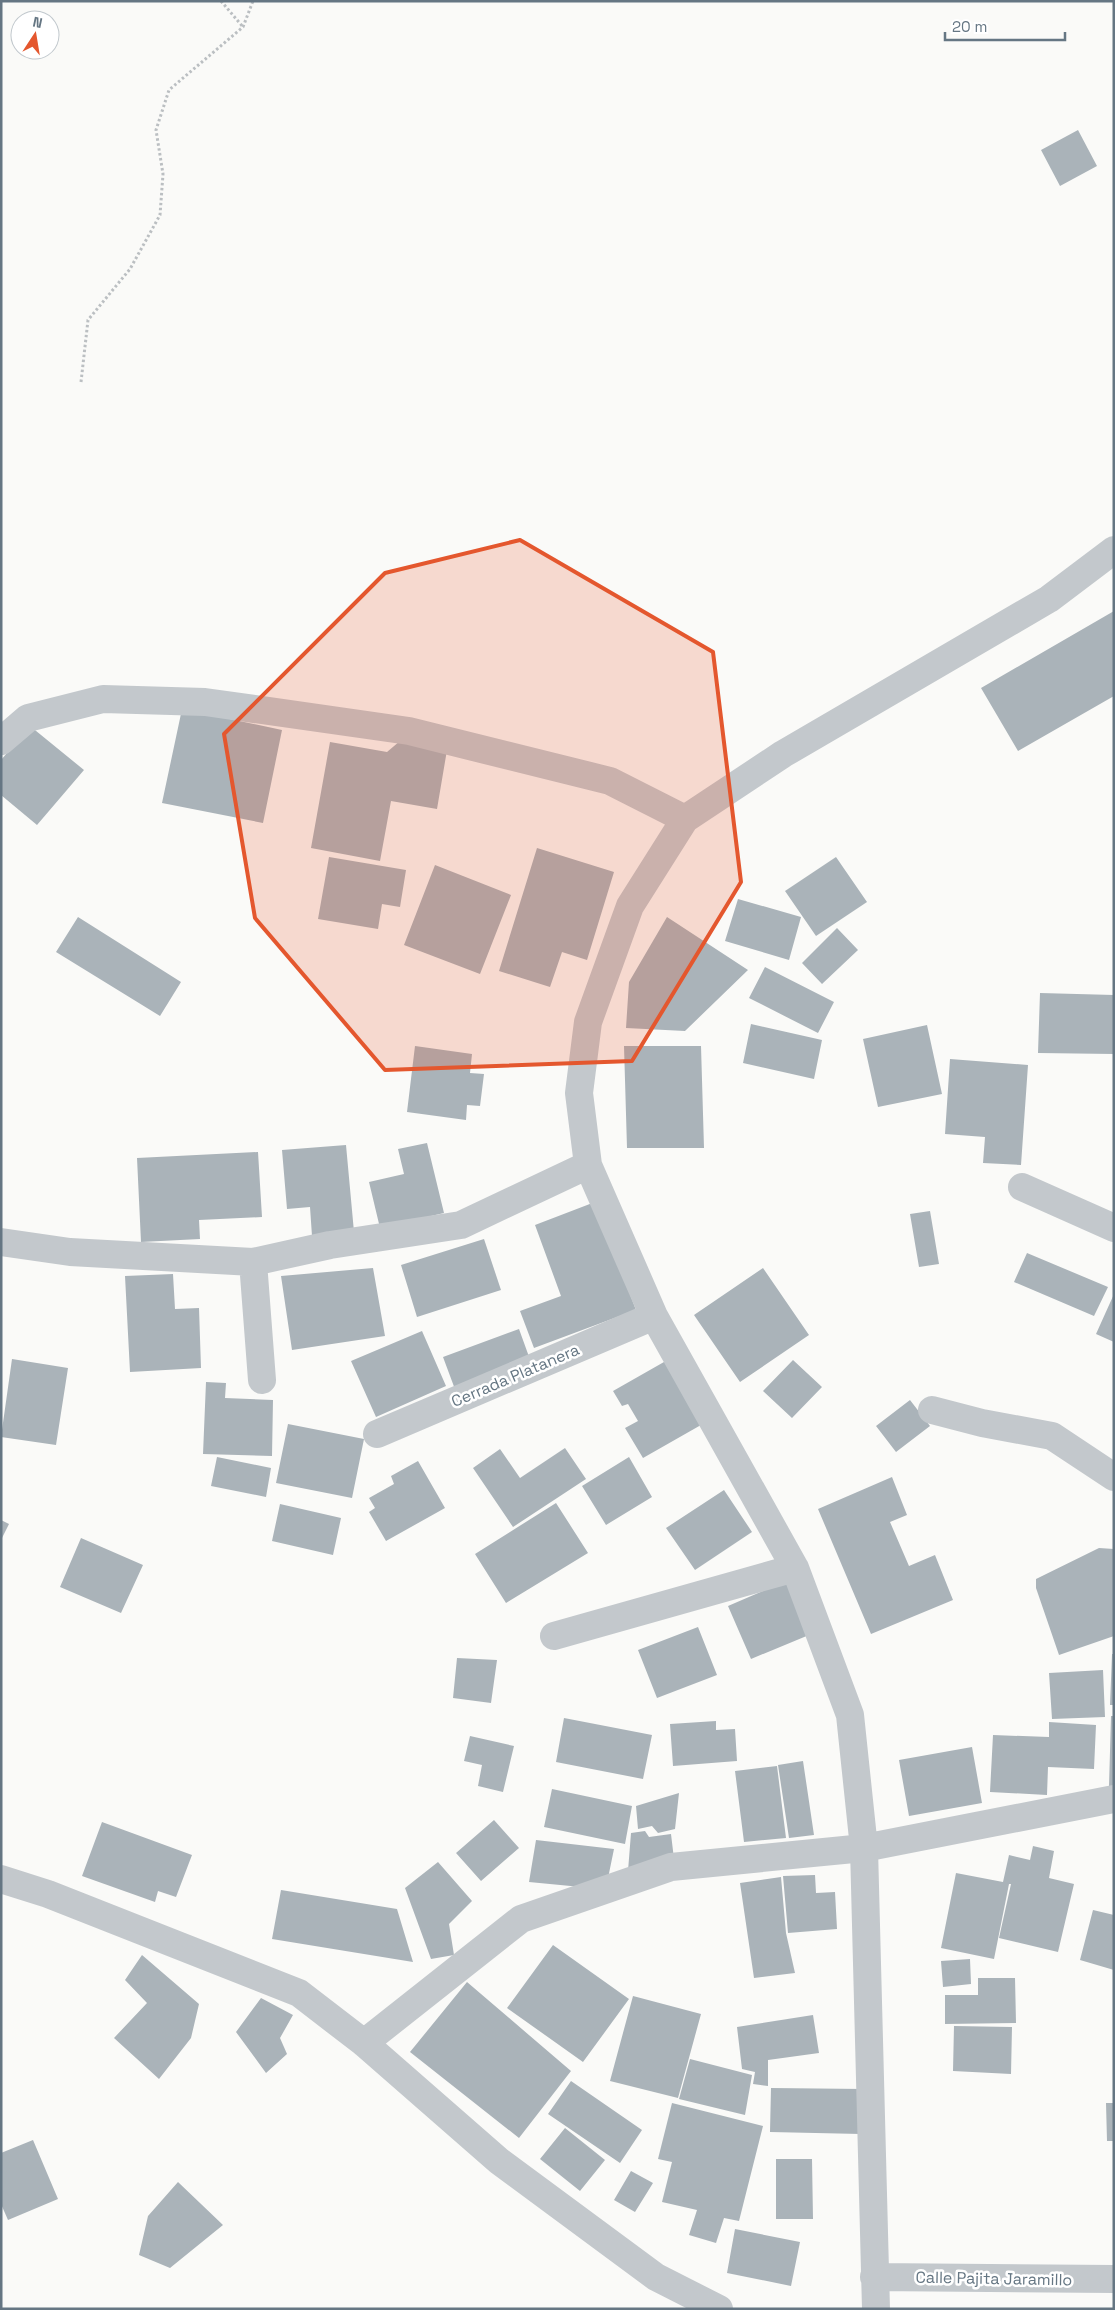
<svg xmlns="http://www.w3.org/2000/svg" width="1115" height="2310" viewBox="0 0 1115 2310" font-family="'Space Grotesk',sans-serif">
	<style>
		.building { fill: #aab3b9 }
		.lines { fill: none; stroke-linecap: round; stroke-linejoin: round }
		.path { stroke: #bbbfc2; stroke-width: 3; stroke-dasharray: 2.5 2.5; stroke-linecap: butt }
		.minor { stroke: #c3c8cc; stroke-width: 28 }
		.marked { fill: #e4572e; fill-opacity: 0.2; stroke: #e4572e; stroke-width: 4; stroke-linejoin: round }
		.labels { text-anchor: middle; stroke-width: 5; stroke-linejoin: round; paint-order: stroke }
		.street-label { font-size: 16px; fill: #657683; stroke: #fff }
	</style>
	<rect width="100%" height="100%" fill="#fafaf8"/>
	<path class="building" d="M1078,130L1097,166L1060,186L1041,150Z
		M1114,611V696L1018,751L981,688Z
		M182,709L282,730L263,823L162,803Z
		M30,726L84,770L37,825L1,795V760Z
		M400,741L447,750L437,809L391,801L380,861L311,848L330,742L387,752Z
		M537,848L614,872L587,960L562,952L550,987L499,971Z
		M329,857L406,870L400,907L382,904L378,929L318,919Z
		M836,857L867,902L816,936L785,891Z
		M435,865L511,895L480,974L404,945Z
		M738,899L801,917L789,960L725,941Z
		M78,917L181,982L160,1016L56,952Z
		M667,917L748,970L685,1031L626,1028L629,982Z
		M837,928L858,950L822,984L802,963Z
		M765,967L834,1002L818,1033L749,998Z
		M1040,993L1114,995V1054L1038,1053Z
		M751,1024L822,1040L814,1079L743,1063Z
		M927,1025L942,1094L878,1107L863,1039Z
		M415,1046L472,1054L470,1073L484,1074L480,1106L467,1105L466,1120L407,1112Z
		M624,1046H701L704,1148H627Z
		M950,1059L1028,1065L1021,1165L983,1163L985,1137L945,1134Z
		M427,1143L444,1213L380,1228L369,1182L404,1174L398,1149Z
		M346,1145L354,1232L312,1236L310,1207L287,1209L282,1150Z
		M258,1152L262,1217L199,1220L200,1239L141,1242L137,1158Z
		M595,1202L636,1310L534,1348L520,1311L561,1296L535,1225Z
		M930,1211L939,1264L919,1267L910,1214Z
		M484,1239L501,1290L417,1317L401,1265Z
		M1027,1253L1108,1287L1094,1316L1014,1282Z
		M373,1268L385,1336L292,1350L281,1276Z
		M763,1268L809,1335L740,1382L694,1315Z
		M173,1274L175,1309L199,1308L201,1368L130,1372L125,1276Z
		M1114,1294V1342L1096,1334Z
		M519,1329L532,1365L456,1392L443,1357Z
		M422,1331L446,1386L376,1417L351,1361Z
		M671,1358L708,1421L643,1458L625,1428L638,1421L628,1404L622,1406L613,1391Z
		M12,1359L68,1368L56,1445L1,1437Z
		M793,1360L822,1387L792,1418L763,1391Z
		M206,1382L226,1383L225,1398L273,1400L272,1456L203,1454Z
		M910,1400L930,1426L896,1452L876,1426Z
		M288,1424L364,1439L352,1498L276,1483Z
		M565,1448L586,1479L513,1527L473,1468L500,1449L520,1478Z
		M217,1457L271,1468L266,1497L211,1486Z
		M629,1457L652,1497L606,1525L582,1486Z
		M418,1461L445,1508L386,1541L369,1512L375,1508L369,1498L394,1484L391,1476Z
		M892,1477L907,1515L890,1522L909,1566L935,1555L953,1600L871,1634L818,1509Z
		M724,1490L752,1532L695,1570L666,1528Z
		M556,1503L588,1553L506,1603L475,1554Z
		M280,1504L341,1518L333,1555L272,1541Z
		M1,1520L9,1524L1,1540Z
		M81,1538L143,1565L121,1613L60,1587Z
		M1099,1548L1114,1549V1636L1059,1655L1036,1588V1579Z
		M786,1581L809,1635L751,1659L728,1606Z
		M698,1627L717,1675L657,1698L638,1650Z
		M1112,1654H1114V1705H1110Z
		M457,1658L497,1660L491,1703L453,1698Z
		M1103,1670L1105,1717L1052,1719L1049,1673Z
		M1111,1716H1114V1786L1109,1787Z
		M564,1718L652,1735L643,1779L556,1762Z
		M716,1721V1730L735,1729L737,1761L673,1766L670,1724Z
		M1049,1722L1096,1725L1094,1769L1048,1767L1047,1795L990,1792L993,1735L1049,1737Z
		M470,1736L514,1746L503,1792L478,1786L482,1765L464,1761Z
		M972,1747L982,1803L909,1816L899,1760Z
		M803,1761L814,1835L789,1838L778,1765Z
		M777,1766L786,1838L744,1842L735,1771Z
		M552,1789L632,1806L625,1844L544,1827Z
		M679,1793L675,1829L658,1833L652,1826L638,1829L636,1806Z
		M494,1820L519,1848L481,1881L456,1853Z
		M102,1822L192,1855L176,1897L158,1891L155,1902L82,1876Z
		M645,1831L649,1837L671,1834L674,1859L628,1871L631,1833Z
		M536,1840L614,1849L607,1883L581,1887L529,1882Z
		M1033,1846L1054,1851L1049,1878L1074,1884L1058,1952L999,1938L1011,1884H1009L994,1959L941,1948L956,1873L1003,1882L1009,1855L1030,1860Z
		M438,1862L472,1901L449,1924L454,1955L431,1959L405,1888Z
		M815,1875L816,1893L835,1892L837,1929L788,1933L783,1876Z
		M781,1877L786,1933L795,1973L754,1978L740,1883Z
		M281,1890L397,1909L413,1962L272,1939Z
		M1093,1910L1114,1915V1970L1080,1960Z
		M553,1945L629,1999L583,2062L507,2008Z
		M142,1955L199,2004L191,2038L159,2079L114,2038L147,2003L125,1980Z
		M970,1959L971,1984L943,1987L941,1961Z
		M978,1978H1015L1016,2023L945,2024V1995H978Z
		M467,1982L571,2071L519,2138L410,2052Z
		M633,1996L701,2014L678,2098L610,2081Z
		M261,1998L293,2015L280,2038L287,2054L266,2073L236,2032Z
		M813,2015L819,2053L768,2060V2086L753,2084L755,2072L742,2069L737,2027Z
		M954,2026L1012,2027L1011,2074L953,2071Z
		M690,2059L752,2075L745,2115L679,2099Z
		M571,2081L642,2130L620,2163L548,2114Z
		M771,2088L864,2089L861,2134L770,2132Z
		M672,2103L763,2126L739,2221L724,2218L716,2243L689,2235L697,2210L662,2202L672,2162L658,2159Z
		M1106,2103H1114V2141H1107Z
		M565,2128L605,2160L580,2191L540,2159Z
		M33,2140L58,2199L8,2220L1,2204V2153Z
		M776,2159H812L813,2219H776Z
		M631,2171L653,2183L635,2212L614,2200Z
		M178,2182L223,2225L170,2268L139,2255L148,2216Z
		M735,2229L800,2242L791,2286L727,2273Z"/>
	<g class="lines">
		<path class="path" d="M221,1L243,27
			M81,382L88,320L130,269L160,215L163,174L156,130L169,90L243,27L253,1"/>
		<path class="minor" d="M1,741L28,718L103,699L205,702L409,731L610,781L685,819
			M1022,1187L1114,1228
			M1,1242L70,1252L253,1262L330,1245L461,1225L588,1165
			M253,1262L262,1380
			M932,1410L982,1423L1052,1436L1114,1477
			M377,1434L654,1316
			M554,1636L795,1568
			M1,1879L48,1894L299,1993L364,2043L499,2161L656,2277L719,2309
			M364,2043L521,1919L671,1867L864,1848L1114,1799
			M874,2277L1114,2279
			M876,2309L864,1848L850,1715L795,1568L654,1316L588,1165L579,1093L588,1022L630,906L685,819L783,754L1049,599L1114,550"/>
	</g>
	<path class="marked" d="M520,540L713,652L741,882L632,1061L385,1070L255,918L224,734L385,573Z"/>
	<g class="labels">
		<g class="street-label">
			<text transform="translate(515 1375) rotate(-23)" y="6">Cerrada Platanera</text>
			<text transform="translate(994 2278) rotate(1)" y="6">Calle Pajita Jaramillo</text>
		</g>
	</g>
	<rect width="1115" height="2310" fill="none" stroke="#657683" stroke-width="5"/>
	<g transform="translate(35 35) rotate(12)"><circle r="24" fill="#ffffff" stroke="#c1c8cd"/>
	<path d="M0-4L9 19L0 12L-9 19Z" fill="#e4572e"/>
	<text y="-8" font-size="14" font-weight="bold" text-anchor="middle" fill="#657683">N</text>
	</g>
	<path d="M945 32v8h120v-8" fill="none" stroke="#657683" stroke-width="2.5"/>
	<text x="952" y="32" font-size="15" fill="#657683" stroke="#ffffff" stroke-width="4" paint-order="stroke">20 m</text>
</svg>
